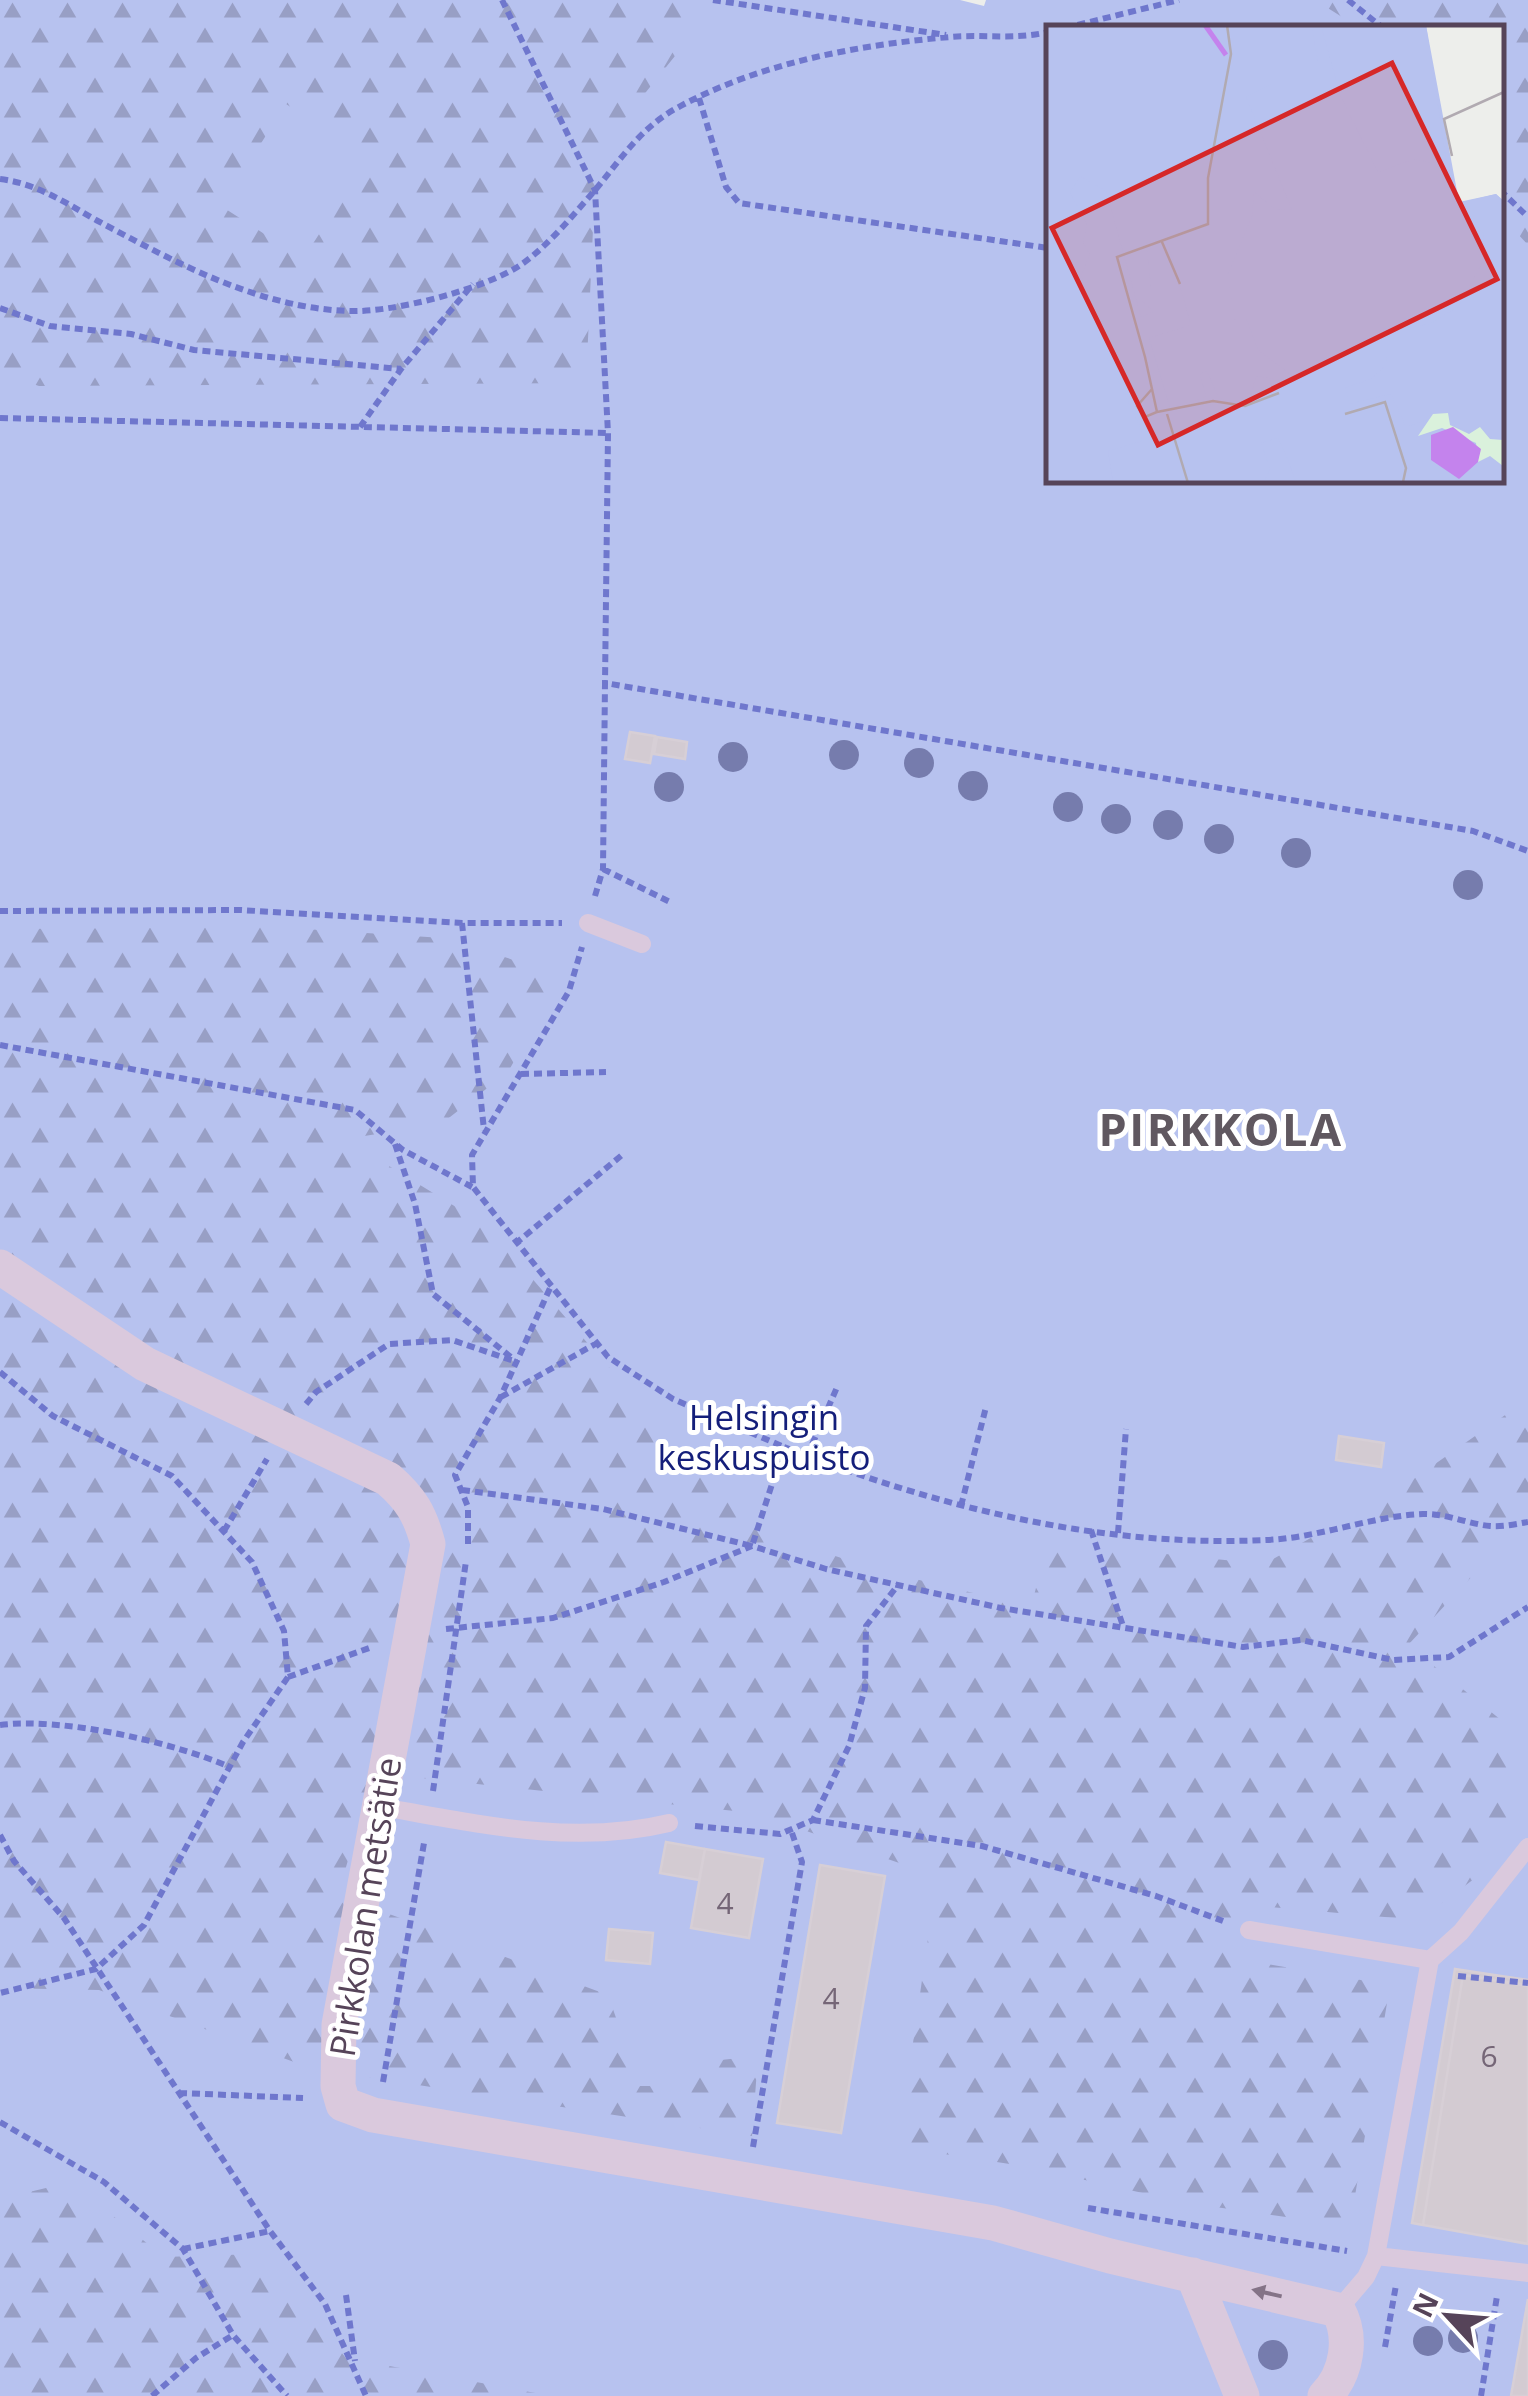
<svg xmlns="http://www.w3.org/2000/svg" width="1528" height="2396" viewBox="0 0 1528 2396" font-family="'Open Sans',sans-serif">
	<style>
		.green { fill: #b7c2ef; fill-rule: evenodd }
		.forest { fill: url(#forest-firs); fill-rule: evenodd }
		.building { fill: #d3cbd2; stroke: #d7cfd6; stroke-width: 2.5 }
		.lines { fill: none; stroke-linecap: round; stroke-linejoin: round }
		.path { stroke: #6f77cd; stroke-width: 6; stroke-dasharray: 8 5; stroke-linecap: butt }
		.lane { stroke: #dac9dd; stroke-width: 18 }
		.street { stroke: #dac9dd; stroke-width: 35 }
		.tree { fill: #767cad }
		.oneway { fill: #847387 }
		.labels { text-anchor: middle; stroke-width: 10; stroke-linejoin: round; paint-order: stroke }
		.number-label { font-size: 30px; fill: #756677 }
		.park-label { font-size: 35px; fill: #141e7a; stroke: #fff }
		.street-label { font-size: 35px; fill: #564459; stroke: #fff }
		.district-label { font-size: 45px; font-weight: bold; letter-spacing: 2.5px; fill: #605860; stroke: #fff }
		.inset-river { fill: none; stroke: #c483ed; stroke-width: 5 }
		.inset-road { fill: none; stroke: #b1aab1; stroke-width: 2.5 }
		.view { fill: #d62828; fill-opacity: 0.15; stroke: #d62828; stroke-width: 5 }
		.inset-edge { fill: none; stroke: #564459; stroke-width: 5 }
	</style>
	<defs>
		<pattern id="forest-firs" width="22" height="20" patternUnits="userSpaceOnUse" patternTransform="scale(2.5)"><rect width="22" height="20" fill="#b7c2ef"/><path d="M5 1l3.5 6h-7zM16 11l3.5 6h-7z" fill="#989fc5"/></pattern>
	</defs>
	<rect width="100%" height="100%" fill="#edeeeb"/>
	<path class="green" d="M0,0H960L984,6L986,0H1528V2396H0ZM1048,28H1500V480H1048Z"/>
	<path class="forest" d="M0,0H720L609,138L594,207L586,383L39,386L0,373ZM286,104L369,157L303,259L221,206Z
		M1315,0H1528V245L1501,216L1500,28L1358,27Z
		M274,927L443,938L562,975L508,1072L441,1124L345,1139L487,1226L596,1353L759,1532L886,1572L1031,1607L1048,1542L1264,1564L1402,1487L1528,1399V1503L1490,1557L1408,1645L1506,1724L1516,1818L1486,1870L1419,1920L1246,1905L1238,1959L1390,1985L1350,2226L1187,2203L1023,2166L898,2147L937,1876L754,1813L373,1773L338,1895L608,1995L640,2086H674L693,2063L758,2056L752,2136L313,2069L99,1990L0,1988V929Z
		M71,2182L164,2257L257,2254L346,2358L552,2396H0V2199Z"/>
	<path class="building" d="M630,732L655,736L650,763L625,759Z
		M657,737L687,742L685,759L654,754Z
		M1339,1436L1384,1443L1381,1467L1336,1460Z
		M666,1842L705,1849L699,1880L660,1873Z
		M705,1849L763,1859L749,1938L691,1928Z
		M820,1865L885,1876L841,2133L777,2123Z
		M609,1929L653,1933L650,1964L606,1960Z
		M1455,1969L1528,1980V1985L1463,1975L1423,2225L1412,2223Z
		M1463,1975L1528,1986V2244L1423,2225Z
		M1528,2299V2396H1511Z"/>
	<g class="lines">
		<path class="path" d="M502,0L595,190L608,433L605,683
			M713,0L946,35
			M1348,0L1383,28
			M1065,28L1179,0
			M699,98L726,187L739,203L1048,248
			M0,179C38,184 64,202 96,220C175,262 258,308 349,311C392,313 486,289 522,264C548,246 575,213 596,189C620,160 641,128 675,109C758,63 857,45 950,37C983,34 1016,40 1048,32
			M1500,190L1528,217
			M0,308L50,326L131,334L194,350L401,369
			M0,418L608,433
			M360,427L401,369L473,284
			M603,869L672,903
			M595,896L603,869L605,683L1473,831L1528,851
			M0,911L240,910L462,923H562
			M462,923L484,1130
			M0,1045L355,1110L403,1150L472,1187
			M521,1074L606,1072
			M395,1144L415,1204L433,1294L512,1358
			M515,1244L622,1155
			M0,1372L53,1416L172,1476L252,1562L284,1631L288,1677L243,1742L144,1925L96,1969L0,1993
			M501,1397L597,1343
			M306,1404L316,1392L389,1344L452,1340L517,1362
			M784,1447C937,1507 1100,1548 1266,1540C1319,1538 1371,1516 1423,1514C1445,1513 1468,1524 1490,1526C1502,1527 1516,1524 1528,1522
			M807,1456L838,1385
			M462,1490L603,1509L752,1546L784,1447L673,1399L608,1357L473,1187L472,1155L569,991L582,947
			M961,1506L986,1407
			M1091,1530L1123,1626
			M224,1531L267,1459
			M1118,1533L1126,1429
			M468,1544V1507L455,1475L500,1398L551,1286
			M446,1629L553,1618L664,1582L752,1546L826,1569L1001,1608L1243,1647L1301,1640L1393,1660L1449,1657L1528,1607
			M288,1677L372,1647
			M0,1725C63,1717 172,1742 230,1767
			M433,1791L466,1561
			M813,1820L982,1846L1156,1896L1223,1921
			M695,1826L780,1834L813,1820L849,1746L865,1688L866,1626L898,1585
			M0,1835L14,1861L64,1918L270,2231L325,2304L366,2396
			M1458,1976L1528,1983
			M383,2082L424,1843
			M179,2093L303,2098
			M0,2122L104,2182L183,2249L233,2335L287,2396
			M753,2147L802,1862L791,1830
			M1088,2208L1347,2251
			M183,2249L270,2231
			M346,2295L355,2361
			M1385,2347L1396,2285
			M152,2396L196,2358L233,2335
			M1481,2396L1497,2296"/>
		<path class="lane" d="M588,923L642,944
			M382,1807C478,1824 574,1846 669,1823
			M1249,1930L1430,1960
			M1376,2256L1528,2273
			M1338,2310L1366,2277L1376,2256L1430,1960L1461,1932L1528,1847"/>
		<path class="street" d="M0,1267L145,1364L388,1479C411,1499 420,1514 428,1544L339,2025L338,2086L343,2104L373,2115L993,2223L1110,2256L1338,2310C1353,2337 1347,2374 1325,2396
			M1193,2275L1242,2396"/>
	</g>
	<g class="tree">
		<circle cx="844" cy="755" r="15"/>
		<circle cx="733" cy="757" r="15"/>
		<circle cx="919" cy="763" r="15"/>
		<circle cx="973" cy="786" r="15"/>
		<circle cx="669" cy="787" r="15"/>
		<circle cx="1068" cy="807" r="15"/>
		<circle cx="1116" cy="819" r="15"/>
		<circle cx="1168" cy="825" r="15"/>
		<circle cx="1219" cy="839" r="15"/>
		<circle cx="1296" cy="853" r="15"/>
		<circle cx="1468" cy="885" r="15"/>
		<circle cx="1463" cy="2338" r="15"/>
		<circle cx="1428" cy="2341" r="15"/>
		<circle cx="1273" cy="2355" r="15"/>
	</g>
	<defs><path id="oneway-solid" d="M-6-.8H1V-3.2L6.5 0L1 3.2V.8H-6Z" transform="scale(2.5)"/></defs>
	<use class="oneway" href="#oneway-solid" transform="translate(1267 2293) rotate(-167)"/>
	<g class="labels">
		<g class="number-label">
			<text x="725" y="1914">4</text>
			<text x="831" y="2009">4</text>
			<text x="1489" y="2067">6</text>
		</g>
		<g class="park-label">
			<text x="764" y="1430">Helsingin<tspan x="764" dy="40">keskuspuisto</tspan></text>
		</g>
		<g class="street-label">
			<text transform="translate(366 1907) rotate(-81)" y="12">Pirkkolan metsätie</text>
		</g>
		<g class="district-label">
			<text x="1221" y="1146">PIRKKOLA</text>
		</g>
	</g>
	<g transform="translate(1046 25)">
		<rect width="458" height="458" fill="#edeeeb"/>
		<path d="M0,0H380L413,177L450,169L457,176V457H0Z" fill="#b7c2ef"/>
		<path d="M0,0H265L272,36L200,72L246,185L229,184L208,167L206,191L181,251L189,295L200,293L212,325L257,359L210,351L205,370L183,378L172,372L161,346L154,349L160,372L124,383L103,313L145,300L120,213L100,217L105,262L94,273L107,287L95,292L60,166L34,151L24,168L41,199L37,217L44,230L35,250L53,314L95,404L96,416L62,426L67,457H0ZM275,0H380L401,141L368,134L332,147L294,70ZM450,169L458,176L457,415L403,400L401,388L360,402L345,369L303,379L299,363L325,354L340,340L343,305L384,299L413,281L435,240L438,210L413,178ZM232,413L240,430L250,457H218L224,444L215,418Z" fill="#b7c2ef"/>
		<path d="M402,388L404,400L423,409L434,402L444,414L457,415V441L444,431L432,437L430,418L396,403L372,411L387,389Z" fill="#daf1dc"/>
		<path d="M407,402L435,424L432,437L413,454L385,435V410Z" fill="#c483ed"/>
		<path class="inset-river" d="M159,0L180,30"/>
		<path class="inset-road" d="M406,131L398,94L458,67M116,217L134,259M106,364L91,381L99,392L111,387L99,332L71,232L162,199V153L185,29L181,0M111,387L167,376L199,381L233,368M121,389L142,458M299,389L339,377L360,443L357,457"/>
		<path class="view" d="M346,38L451,254L112,420L6,203Z"/>
		<rect width="458" height="458" class="inset-edge"/>
	</g>
	<g transform="translate(1448 2316) rotate(296)" stroke="#ffffff" stroke-width="8" paint-order="stroke">
	<path d="M0-8L18 38L0 25L-18 38Z" fill="#564459"/>
	<text y="-15" font-size="28" font-weight="bold" text-anchor="middle" fill="#564459">N</text>
	</g>
</svg>
